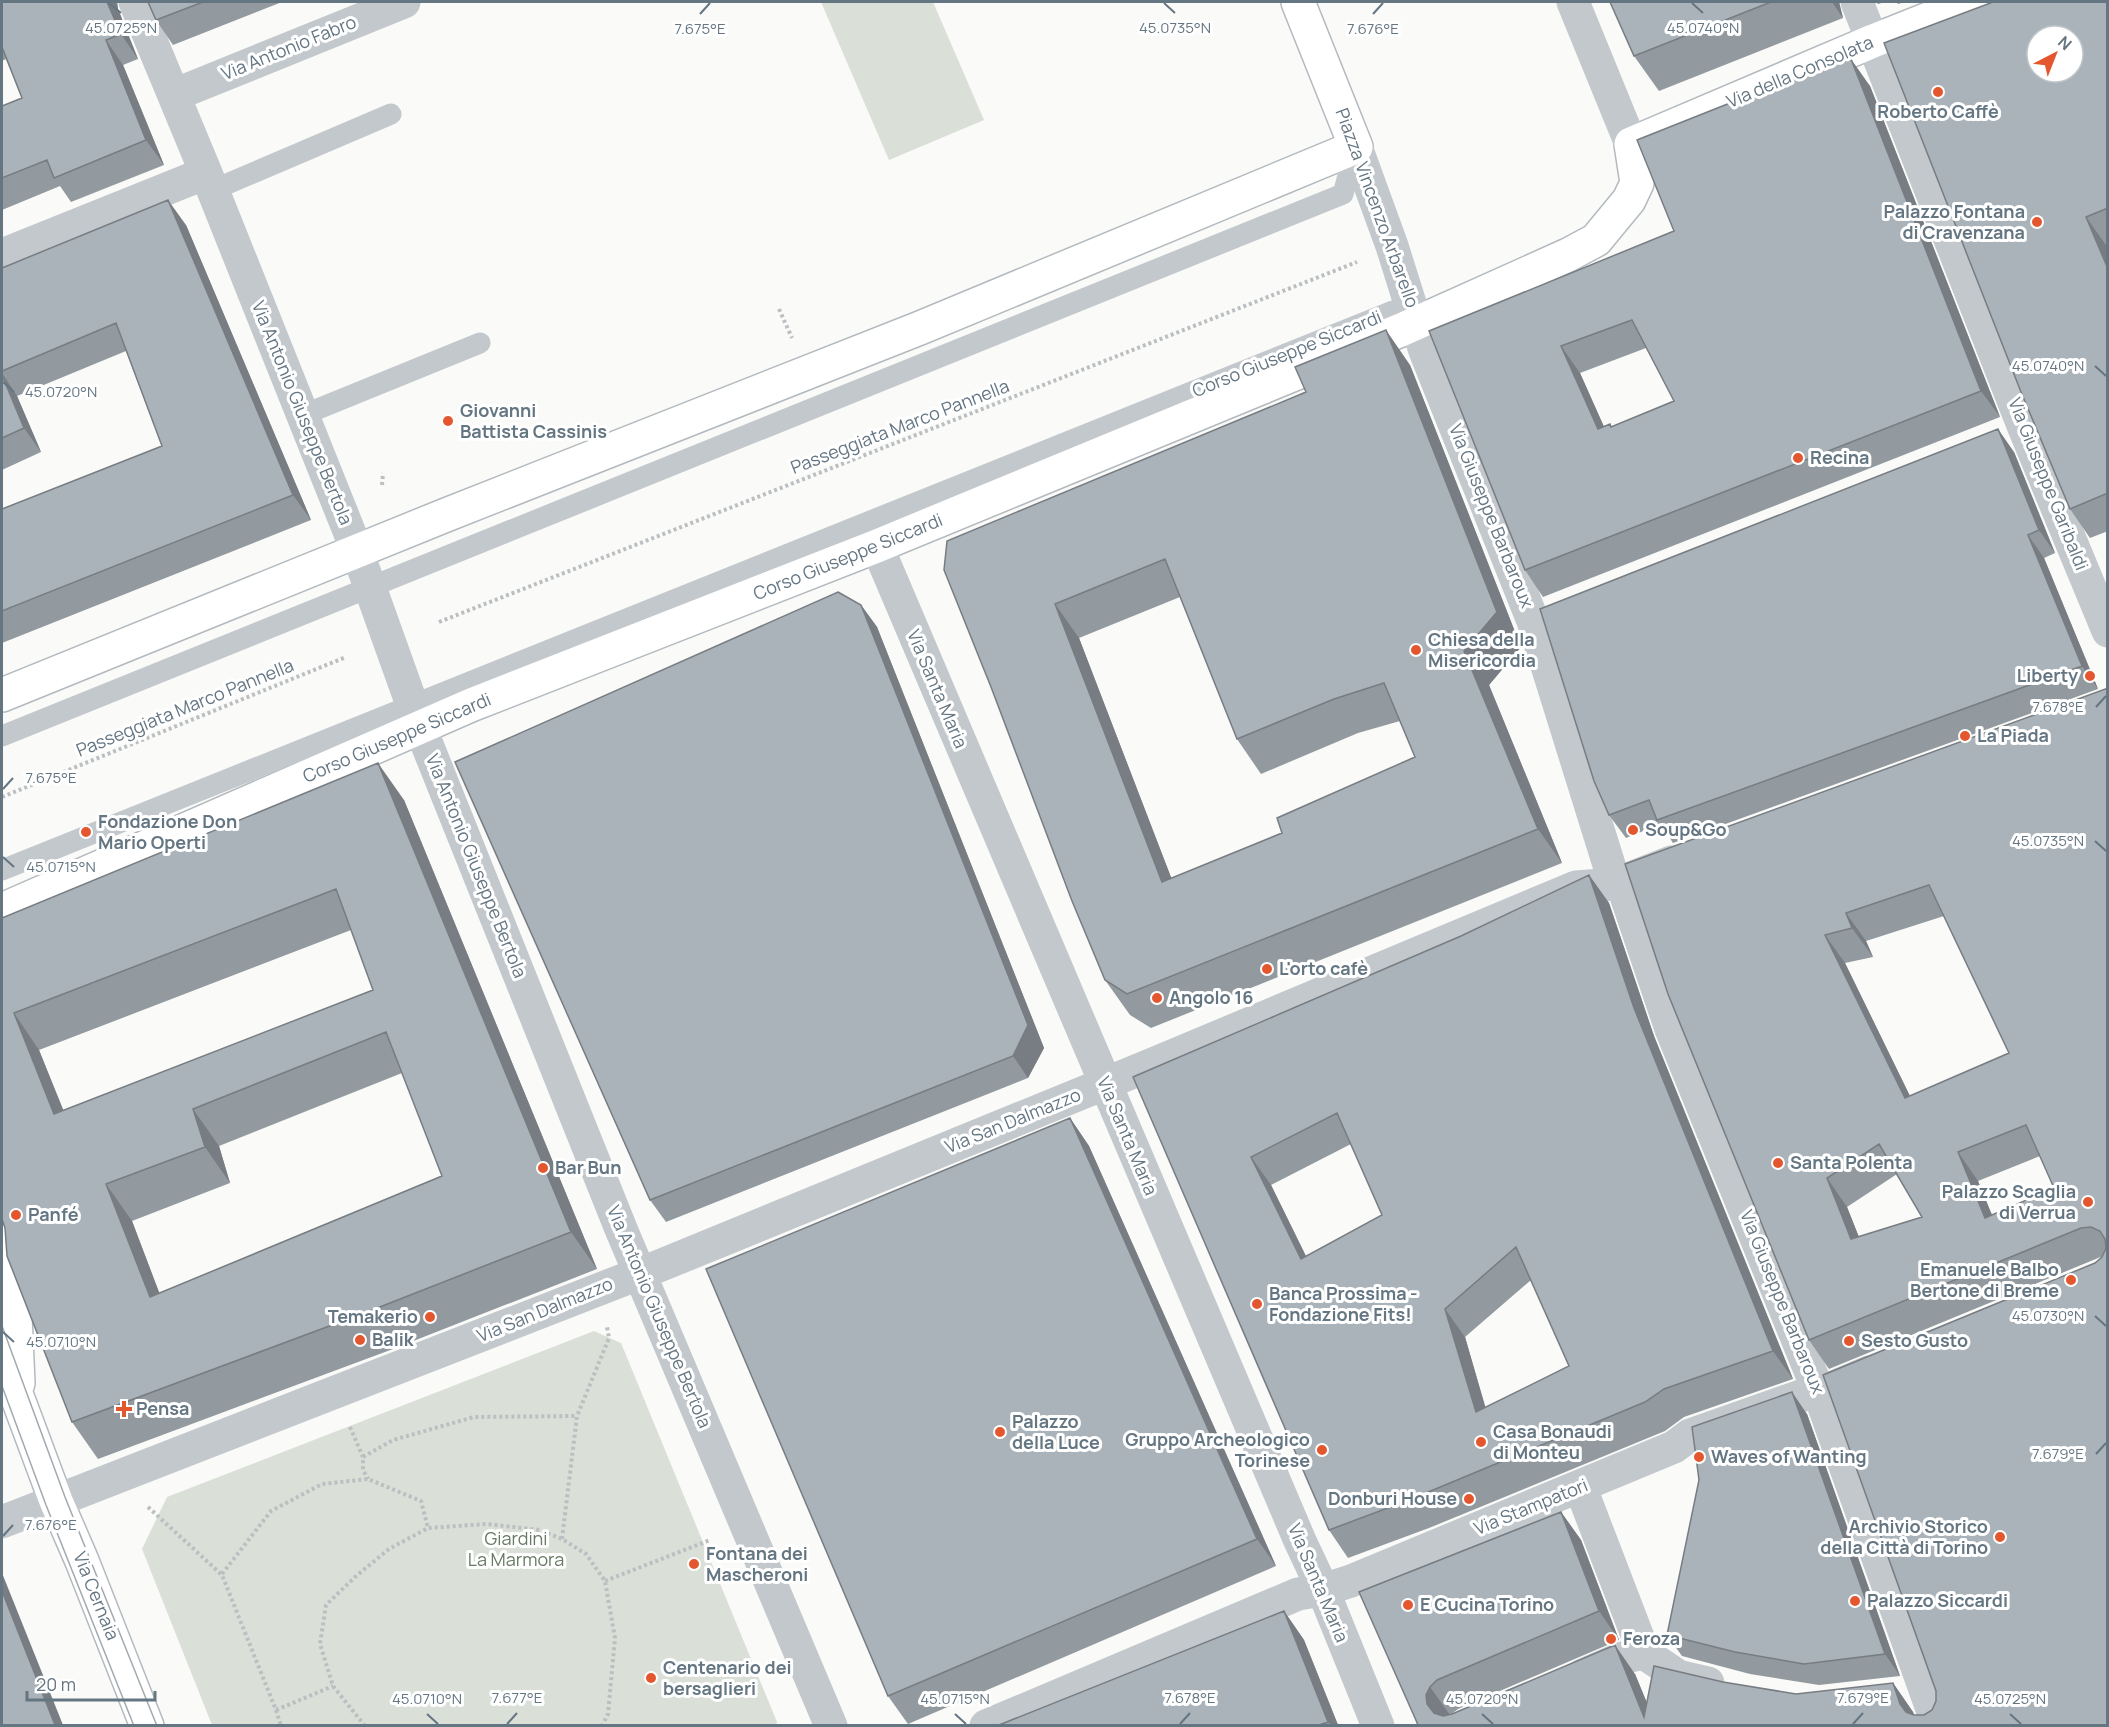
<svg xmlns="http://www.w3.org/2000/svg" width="2109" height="1727" viewBox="0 0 2109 1727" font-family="Manrope,sans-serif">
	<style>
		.green { fill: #dadfd7 }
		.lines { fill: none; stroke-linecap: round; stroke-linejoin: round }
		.secondary-casing { stroke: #b3babf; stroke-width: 36 }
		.path { stroke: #bbbfc2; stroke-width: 4; stroke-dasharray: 3 3; stroke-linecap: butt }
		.lane { stroke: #c3c8cc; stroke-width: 21 }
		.street { stroke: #c3c8cc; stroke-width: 33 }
		.secondary { stroke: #fff; stroke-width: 33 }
		.tram { stroke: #a2aab0; stroke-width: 1.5 }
		.wall { fill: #929a9f; fill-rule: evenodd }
		.shaded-wall { fill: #777d82 }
		.building { fill: #aab3b9; stroke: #777d82; stroke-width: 1.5; fill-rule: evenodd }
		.ticks { fill: none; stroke: #657683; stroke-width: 2 }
		.poi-dot { fill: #e4572e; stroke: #fff; stroke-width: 2 }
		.labels { text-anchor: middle; stroke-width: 6; stroke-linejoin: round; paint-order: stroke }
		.street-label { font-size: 18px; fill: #657683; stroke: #fff }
		.poi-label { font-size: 18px; font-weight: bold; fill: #657683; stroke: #fff; text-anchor: start }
		.park-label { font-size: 18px; fill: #687a64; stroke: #fff }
		.ticks-label { font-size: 15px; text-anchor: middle; fill: #657683; stroke: #fff; stroke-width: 6; stroke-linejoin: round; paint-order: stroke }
	</style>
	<rect width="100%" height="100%" fill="#fafaf8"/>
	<path class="green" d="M821,2H933L984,120L889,160Z
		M594,1331L621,1343L777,1722L776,1725H212L142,1549L167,1497Z"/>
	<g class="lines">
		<g class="secondary-casing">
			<path id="secondary" d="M2,695L446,515L920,328L1356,147L1298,2
				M2,910L471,705L877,546L1401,330L1568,255L1596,240L1629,200L1637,183L1631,144L1873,41L1971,2
				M2,1242L13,1271L18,1383
				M2,1356L56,1501L82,1561L147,1726"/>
		</g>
		<path class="path" d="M779,309L792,338
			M382,485L383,473
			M439,622L1357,262
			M2,797L346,657
			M350,1427L363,1457V1470L368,1479
			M363,1457L393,1440L474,1417L577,1416
			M148,1507L222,1575L276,1710L333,1686
			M562,1539L577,1416L609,1338L607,1327
			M222,1574L271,1511L322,1484L368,1479L421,1501L428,1528
			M605,1581L710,1540
			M276,1710L281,1726
			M365,1726L333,1686L320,1644L326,1605L355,1577L389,1549L428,1528L487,1524L540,1530L562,1539L586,1554L605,1581L615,1638L608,1714L602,1726"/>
		<path class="lane" d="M213,190L391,114
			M303,415L480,343
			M2,736L1343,194L1356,147
			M2,870L1393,311L1417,322"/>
		<path class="street" d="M135,2L206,173L357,551L420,727L621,1229L831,1726
			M1573,2L1631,144
			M1857,2L2024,428L2108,631
			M174,95L404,2
			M1356,147L1392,246L1425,351L1533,621L1615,884
			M2,255L206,173
			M877,546L1300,1541L1323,1590L1378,1726
			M1621,881L1671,1029L1818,1390L1938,1726
			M1580,1486L1644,1653
			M2,1522L659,1266L1148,1066L1576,887L1615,884L1671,862
			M1583,1675L1622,1658L1644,1653L1678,1676L1708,1683
			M986,1726L1298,1594L1323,1590L1351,1581L1674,1447L1690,1435L1818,1390L1829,1389L1869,1372"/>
		<use href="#secondary" class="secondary"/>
		<path class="tram" d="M2,1326L65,1497L157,1726
			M2,1386L46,1505L134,1726"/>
	</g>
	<path class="wall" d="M2,2H117L118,9L138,59L123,65L164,165L71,202L60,186L2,210V106L22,98L6,59L2,61Z
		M148,2H282L173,45L156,20Z
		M1610,2H1839L1843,18L1659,91L1634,56Z
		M1876,2H1885L1878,4Z
		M1896,2H1905L1898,4Z
		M2108,2V245L2106,246L2108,248V531L2090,538L2070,509L2021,392Z
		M1843,58L1870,86L2000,417L1543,597L1525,570L1429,331L1674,231ZM1646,348L1674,401L1611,427L1610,424L1604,427L1580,373Z
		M186,225L311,520L2,643V509L162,446L126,351L17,396L41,452L2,470V268Z
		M1410,365L1521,647L1489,685L1562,863L1151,1028L1130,1015L1105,980L991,687L944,570ZM1180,597L1237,739L1261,774L1358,733L1400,721L1415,757L1282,833L1171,878L1079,638Z
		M2014,452L2055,553L2044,558L2098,689L1673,843L1661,824L1626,838L1609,815Z
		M861,605L877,627L1044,1048L1028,1078L666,1222L650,1200Z
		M2108,688V1725L1415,1718L1359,1592L1561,1512L1581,1540L1619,1640L1458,1709L1450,1715L1635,1674L1647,1703L1723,1682L1796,1694L1893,1683L1913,1712L1914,1715H1924L1932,1710L1936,1701L2095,1263L2103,1256L1829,1369L1809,1340L1668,994L2095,694ZM1944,916L2009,1053L1910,1096L1845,963L1873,957L1866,941ZM2040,1156L2054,1188L1992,1215L1978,1181ZM1897,1174L1922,1217L1859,1237L1847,1207Z
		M404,800L597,1269L393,1349L98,1459L72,1422L5,1228L2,918ZM351,930L373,990L63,1111L39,1050ZM402,1073L442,1176L159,1293L132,1221L230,1183L219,1146Z
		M1589,875L1609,903L1654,1036L1793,1379L1684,1417L1665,1431L1429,1528L1348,1558L1329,1530L1133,1077L1461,936ZM1351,1144L1382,1215L1306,1256L1271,1185ZM1531,1280L1569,1366L1485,1407L1465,1337Z
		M1070,1118L1089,1146L1276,1566L908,1724L888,1696Z
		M1807,1414L1900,1676L1819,1685L1750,1674L1682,1656L1667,1635Z
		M1284,1611L1304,1640L1338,1725H999Z"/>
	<path class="shaded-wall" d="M107,2H117L118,9L138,59L121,34Z
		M1832,2H1839L1843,18Z
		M106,40L123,65L164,165L146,140Z
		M1843,58L1861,83L1851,59L1870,86L2000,417L1981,391Z
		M168,200L186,225L311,520L293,495Z
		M2086,217L2108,248V269Z
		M1386,330L1410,365L1521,647L1489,685L1562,863L1538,829L1464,651Z
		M1561,346L1580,373L1617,456L1598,429Z
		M2,373L17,396L41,452L24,428Z
		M1998,429L2014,452L2055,553L2039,530Z
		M2028,535L2044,558L2098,689L2082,666Z
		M1055,604L1079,638L1186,916L1162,882Z
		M861,605L877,627L1044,1048L1028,1078L1013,1056Z
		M378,763L404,800L597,1269L571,1232Z
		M1589,875L1609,903L1654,1036L1793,1379L1773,1351L1634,1008Z
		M1846,913L1866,941L1873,957L1852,928Z
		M1825,935L1845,963L1925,1127L1905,1098Z
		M14,1013L39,1050L80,1151L54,1114Z
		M193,1109L219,1146L230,1183L205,1147Z
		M1070,1118L1089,1146L1276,1566L1257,1539Z
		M1958,1152L1978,1181L2005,1247L1985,1218Z
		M1251,1157L1271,1185L1321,1287L1301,1259Z
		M1827,1178L1847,1207L1871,1268L1851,1239Z
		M106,1184L132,1221L175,1334L150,1297Z
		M1445,1309L1465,1337L1495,1440L1476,1412Z
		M1792,1392L1807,1414L1900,1676L1885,1654Z
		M1561,1512L1581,1540L1619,1640L1599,1611Z
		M2,1571V1573L63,1725H55L2,1591Z
		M1284,1611L1304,1640L1338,1725H1331L1328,1722Z
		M1615,1645L1635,1674L1656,1725L1644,1717Z
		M1893,1683L1913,1712L1918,1725H1916L1900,1704Z
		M1430,1687L1450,1715L1442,1725L1427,1704L1426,1695Z"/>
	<path class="building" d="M2,2H107L121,34L106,40L146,140L54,178L47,160L2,178V106L22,98L2,47Z
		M148,2H203L156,20Z
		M1610,2H1771L1634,56Z
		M1993,2H2108V208L2086,217L2108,269V493L2070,509L2021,392L1884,43ZM2037,36H2073V72H2037Z
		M1843,58L1844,62L1851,59L1981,391L1525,570L1429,331L1674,231L1637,140ZM1632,320L1674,401L1611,427L1610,424L1598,429L1561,346Z
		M168,200L293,495L2,611V509L162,446L116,323L2,371V268Z
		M1386,330L1497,612L1464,651L1538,829L1127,994L1105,980L1072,901L991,687L944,570L947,541L1306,392L1295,367ZM1165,559L1237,739L1334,699L1384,683L1415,757L1277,818L1282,833L1162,882L1055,604Z
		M2,375L24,428L2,438Z
		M1998,429L2039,530L2028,535L2082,666L1657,820L1649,800L1609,815L1594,781L1540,609Z
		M838,592L861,605L1028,1025L1013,1056L650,1200L455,762Z
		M2108,688V1725H1418L1415,1718L1359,1592L1561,1512L1599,1611L1437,1680L1430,1687L1426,1695L1427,1704L1434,1713L1443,1716L1452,1714L1615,1645L1644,1717L1654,1666L1723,1682L1796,1694L1893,1683L1900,1704L1906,1712L1914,1715H1924L1932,1710L1936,1701V1691L1823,1375L2095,1263L2102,1257L2106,1248L2105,1239L2100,1231L2091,1227L2081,1228L1809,1340L1668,994L1625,864ZM1929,885L2009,1053L1905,1098L1825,935L1852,928L1846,913ZM2026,1125L2054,1188L1985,1218L1958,1152ZM1879,1144L1922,1217L1851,1239L1827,1178Z
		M378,763L571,1232L367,1312L72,1422L7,1256L5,1228L2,1219V918ZM336,889L373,990L54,1114L14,1013ZM386,1032L442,1176L150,1297L106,1184L205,1147L193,1109Z
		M1589,875L1634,1008L1773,1351L1664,1389L1645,1402L1409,1500L1329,1530L1133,1077L1461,936ZM1337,1113L1382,1215L1301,1259L1251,1157ZM1516,1247L1569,1366L1476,1412L1445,1309Z
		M1070,1118L1257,1539L888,1696L706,1269Z
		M1792,1392L1885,1654L1804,1664L1735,1652L1667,1635L1699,1480L1692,1427Z
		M2,1591L55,1725H2Z
		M1284,1611L1328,1722L1319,1725H999Z"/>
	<path class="ticks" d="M109,3L121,13M1164,3L1175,13M1692,3L1703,13M700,14L710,3M1373,14L1383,3M2095,366L2106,376M3,382L14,392M2096,707L2106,696M3,789L13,778M2095,841L2106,851M3,857L14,867M2095,1316L2106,1326M3,1332L14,1342M2096,1454L2106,1443M3,1536L13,1525M427,1714L438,1724M955,1714L966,1724M1482,1714L1493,1724M2010,1714L2021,1724M507,1724L517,1713M1180,1724L1190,1713M1853,1724L1863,1713"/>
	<g class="poi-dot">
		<circle cx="1938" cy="92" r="6"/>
		<circle cx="2037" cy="222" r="6"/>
		<circle cx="448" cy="421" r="6"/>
		<circle cx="1798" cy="458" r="6"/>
		<circle cx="1416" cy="650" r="6"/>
		<circle cx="2090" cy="676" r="6"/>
		<circle cx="1965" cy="736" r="6"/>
		<circle cx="1633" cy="830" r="6"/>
		<circle cx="86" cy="832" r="6"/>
		<circle cx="1267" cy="969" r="6"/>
		<circle cx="1157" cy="998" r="6"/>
		<circle cx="1778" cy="1163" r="6"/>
		<circle cx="543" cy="1168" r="6"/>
		<circle cx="2088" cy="1202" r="6"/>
		<circle cx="16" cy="1215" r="6"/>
		<circle cx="2071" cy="1280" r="6"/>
		<circle cx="1257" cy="1304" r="6"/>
		<circle cx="430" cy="1317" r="6"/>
		<circle cx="360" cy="1340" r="6"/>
		<circle cx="1849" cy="1341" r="6"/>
		<path d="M121 1400h6v6h6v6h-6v6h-6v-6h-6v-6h6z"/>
		<circle cx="1000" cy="1432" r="6"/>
		<circle cx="1481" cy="1442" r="6"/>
		<circle cx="1322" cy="1450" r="6"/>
		<circle cx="1699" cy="1457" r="6"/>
		<circle cx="1469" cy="1499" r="6"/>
		<circle cx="2000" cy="1537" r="6"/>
		<circle cx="694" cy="1564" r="6"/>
		<circle cx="1855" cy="1601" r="6"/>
		<circle cx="1408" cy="1605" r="6"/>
		<circle cx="1611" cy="1639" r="6"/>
		<circle cx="651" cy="1678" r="6"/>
	</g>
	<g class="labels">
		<g class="street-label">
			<text transform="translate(289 48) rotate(-22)" y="6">Via Antonio Fabro</text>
			<text transform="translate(1800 72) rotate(-23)" y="6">Via della Consolata</text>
			<text transform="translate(1377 208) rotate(70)" y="6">Piazza Vincenzo Arbarello</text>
			<text transform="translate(1287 354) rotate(-22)" y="6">Corso Giuseppe Siccardi</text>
			<text transform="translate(302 413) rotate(68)" y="6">Via Antonio Giuseppe Bertola</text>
			<text transform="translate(900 427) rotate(-21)" y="6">Passeggiata Marco Pannella</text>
			<text transform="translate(2048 484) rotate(68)" y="6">Via Giuseppe Garibaldi</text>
			<text transform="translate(1491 516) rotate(68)" y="6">Via Giuseppe Barbaroux</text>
			<text transform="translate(848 557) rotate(-22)" y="6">Corso Giuseppe Siccardi</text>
			<text transform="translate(937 689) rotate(67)" y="6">Via Santa Maria</text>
			<text transform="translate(185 708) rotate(-22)" y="6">Passeggiata Marco Pannella</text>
			<text transform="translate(397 738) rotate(-23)" y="6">Corso Giuseppe Siccardi</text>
			<text transform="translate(476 866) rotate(68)" y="6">Via Antonio Giuseppe Bertola</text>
			<text transform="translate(1013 1121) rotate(-22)" y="6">Via San Dalmazzo</text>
			<text transform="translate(1127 1136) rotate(67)" y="6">Via Santa Maria</text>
			<text transform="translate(1782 1302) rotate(68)" y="6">Via Giuseppe Barbaroux</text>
			<text transform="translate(545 1310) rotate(-22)" y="6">Via San Dalmazzo</text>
			<text transform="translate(659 1317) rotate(67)" y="6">Via Antonio Giuseppe Bertola</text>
			<text transform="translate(1531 1507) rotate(-22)" y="6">Via Stampatori</text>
			<text transform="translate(1318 1583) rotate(67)" y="6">Via Santa Maria</text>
			<text transform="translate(96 1596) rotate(68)" y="6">Via Cernaia</text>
		</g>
		<g class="poi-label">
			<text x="1938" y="118" text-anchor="middle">Roberto Caffè</text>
			<text x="2025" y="218" text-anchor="end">Palazzo Fontana<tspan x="2025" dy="21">di Cravenzana</tspan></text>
			<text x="460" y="417">Giovanni<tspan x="460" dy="21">Battista Cassinis</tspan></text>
			<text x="1810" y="464">Recina</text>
			<text x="1428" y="646">Chiesa della<tspan x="1428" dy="21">Misericordia</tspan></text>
			<text x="2078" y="682" text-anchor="end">Liberty</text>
			<text x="1977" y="742">La Piada</text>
			<text x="98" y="828">Fondazione Don<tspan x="98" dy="21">Mario Operti</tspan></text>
			<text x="1645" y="836">Soup&amp;Go</text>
			<text x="1279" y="975">L'orto cafè</text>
			<text x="1169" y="1004">Angolo 16</text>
			<text x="1790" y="1169">Santa Polenta</text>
			<text x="555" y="1174">Bar Bun</text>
			<text x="2076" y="1198" text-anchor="end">Palazzo Scaglia<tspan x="2076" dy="21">di Verrua</tspan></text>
			<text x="28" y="1221">Panfé</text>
			<text x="2059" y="1276" text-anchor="end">Emanuele Balbo<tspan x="2059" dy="21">Bertone di Breme</tspan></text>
			<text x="1269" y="1300">Banca Prossima -<tspan x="1269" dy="21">Fondazione Fits!</tspan></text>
			<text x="418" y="1323" text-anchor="end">Temakerio</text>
			<text x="372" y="1346">Balik</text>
			<text x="1861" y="1347">Sesto Gusto</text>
			<text x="136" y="1415">Pensa</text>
			<text x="1012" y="1428">Palazzo<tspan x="1012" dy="21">della Luce</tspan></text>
			<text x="1493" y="1438">Casa Bonaudi<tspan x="1493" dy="21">di Monteu</tspan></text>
			<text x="1310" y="1446" text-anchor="end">Gruppo Archeologico<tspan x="1310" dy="21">Torinese</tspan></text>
			<text x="1711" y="1463">Waves of Wanting</text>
			<text x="1457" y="1505" text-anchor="end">Donburi House</text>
			<text x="1988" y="1533" text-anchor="end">Archivio Storico<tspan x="1988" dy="21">della Città di Torino</tspan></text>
			<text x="706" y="1560">Fontana dei<tspan x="706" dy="21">Mascheroni</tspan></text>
			<text x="1867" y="1607">Palazzo Siccardi</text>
			<text x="1420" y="1611">E Cucina Torino</text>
			<text x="1623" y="1645">Feroza</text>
			<text x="663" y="1674">Centenario dei<tspan x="663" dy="21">bersaglieri</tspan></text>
		</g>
		<g class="park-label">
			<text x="516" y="1545">Giardini<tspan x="516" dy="21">La Marmora</tspan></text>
		</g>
	</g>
	<g class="ticks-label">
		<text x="1703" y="33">45.0740°N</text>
		<text x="121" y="33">45.0725°N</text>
		<text x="1175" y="33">45.0735°N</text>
		<text x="700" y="34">7.675°E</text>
		<text x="1373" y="34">7.676°E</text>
		<text x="2048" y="371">45.0740°N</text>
		<text x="61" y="397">45.0720°N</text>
		<text x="2058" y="712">7.678°E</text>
		<text x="51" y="783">7.675°E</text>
		<text x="2048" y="846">45.0735°N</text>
		<text x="61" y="872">45.0715°N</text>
		<text x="2048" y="1321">45.0730°N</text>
		<text x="61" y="1347">45.0710°N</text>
		<text x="2058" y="1459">7.679°E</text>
		<text x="51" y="1530">7.676°E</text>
		<text x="517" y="1703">7.677°E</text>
		<text x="1190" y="1703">7.678°E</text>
		<text x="1863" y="1703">7.679°E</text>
		<text x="427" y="1704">45.0710°N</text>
		<text x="955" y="1704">45.0715°N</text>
		<text x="1482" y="1704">45.0720°N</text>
		<text x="2010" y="1704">45.0725°N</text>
	</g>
	<rect width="2109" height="1727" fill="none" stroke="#657683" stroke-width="6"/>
	<g transform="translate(2055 54) rotate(42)"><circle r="28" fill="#ffffff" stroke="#c1c8cd" stroke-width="1.5"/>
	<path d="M0-4.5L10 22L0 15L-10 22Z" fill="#e4572e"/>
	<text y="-9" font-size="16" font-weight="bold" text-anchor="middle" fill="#657683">N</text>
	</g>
	<path d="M27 1691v9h128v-9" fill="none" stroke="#657683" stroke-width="3"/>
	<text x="36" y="1691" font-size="18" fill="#657683" stroke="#ffffff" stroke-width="4.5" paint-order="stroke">20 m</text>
</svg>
